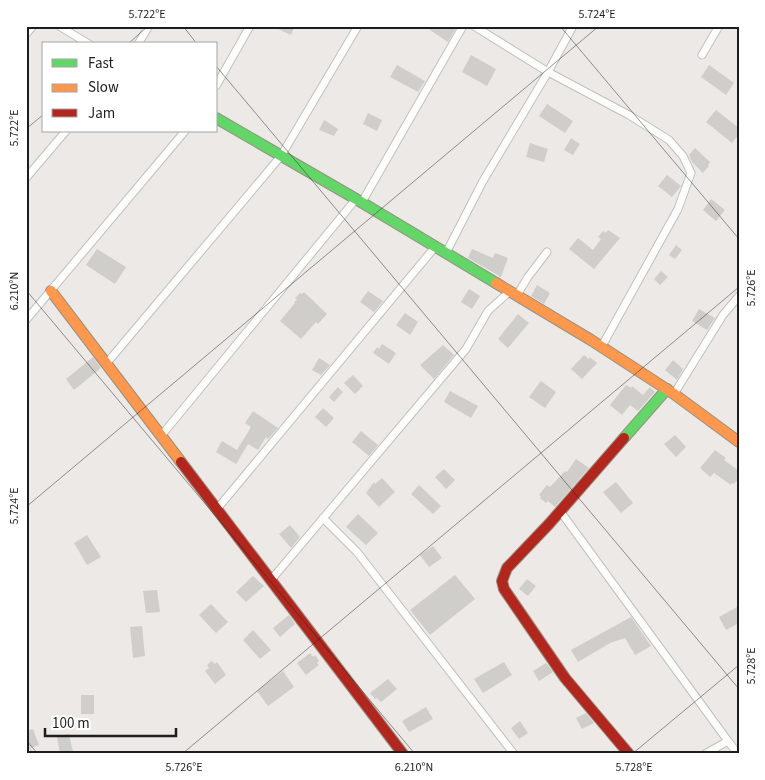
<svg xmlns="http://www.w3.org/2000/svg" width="765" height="780" viewBox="0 0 765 780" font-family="'Source Sans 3',sans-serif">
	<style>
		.building { fill: #d0cecb }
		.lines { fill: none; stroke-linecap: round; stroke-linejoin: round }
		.street-casing { stroke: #c1c0be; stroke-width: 9 }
		.fast-casing { stroke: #949380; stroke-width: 12 }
		.slow-casing { stroke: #949380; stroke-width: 12 }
		.jam-casing { stroke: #949380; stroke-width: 12 }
		.street { stroke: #fcfcfb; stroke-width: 7 }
		.fast { stroke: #63d668; stroke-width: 10 }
		.slow { stroke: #ff974d; stroke-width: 10 }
		.jam { stroke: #b3261e; stroke-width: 10 }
		.ticks { fill: none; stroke: #1d1d1d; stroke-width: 1; stroke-opacity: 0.45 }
		.neatline { fill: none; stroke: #1d1d1d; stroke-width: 2 }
		.ticks-label { font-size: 12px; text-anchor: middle; fill: #1d1d1d }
	</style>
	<rect width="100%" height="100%" fill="#ece9e6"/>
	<path class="building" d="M272,26H295L291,35Z
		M424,26H457L448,42Z
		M471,55L496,69L487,86L462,72Z
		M397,65L425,81L418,92L390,77Z
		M709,65L734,83L726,95L701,77Z
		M547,104L573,121L565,133L539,116Z
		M716,110L739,128V134L732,143L706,122Z
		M368,113L382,120L377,131L363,124Z
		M324,120L338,129L334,136L319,130Z
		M571,138L580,144L573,155L564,150Z
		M530,143L548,149L544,162L526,157Z
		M695,148L710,162L708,165L709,166L703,173L692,162L689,155Z
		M667,175L681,186L672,197L658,186Z
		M711,199L725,210L716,221L703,210Z
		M608,230L620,238L594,269L569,249L578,238L593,250L601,239L598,237L603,231L606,233Z
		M676,245L682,250L675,259L669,255Z
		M97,249L126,267L115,284L86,265Z
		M472,249L493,258L495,253L508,258L501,277L468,258Z
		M661,271L668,277L660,285L654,279Z
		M537,285L550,293L544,304L531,296Z
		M469,289L480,296L472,309L461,302Z
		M368,291L383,301L374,312L360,302Z
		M304,292L327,314L318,324L316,322L301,339L280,321L295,303L294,302L297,300L295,298L300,293L302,294Z
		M699,309L715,318L707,330L692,321Z
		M405,313L418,322L410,335L396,325Z
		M518,314L529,323L508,348L498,339Z
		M382,344L396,353L389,364L373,353L377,347L379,349Z
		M443,345L454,355L434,379L420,365Z
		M584,355L589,359L590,357L597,363L582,379L571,369Z
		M93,357L101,368L74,390L66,379Z
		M319,358L330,365L321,375L312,370Z
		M673,360L683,369L677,380L665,370Z
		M353,375L363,386L355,394L344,383Z
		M541,381L556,392L545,408L529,397Z
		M626,385L631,388L632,386L643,395L650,387L655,392L638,411L630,405L622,415L610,405Z
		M338,387L343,392L334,402L329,397Z
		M450,391L478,406L471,418L444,402Z
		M323,408L334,418L326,427L315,417Z
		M253,411L278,428L268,439L266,437L258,450L248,444L236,464L216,452L222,441L237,450L251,427L245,423Z
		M361,431L378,445L369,456L352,442Z
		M675,435L686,447L676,457L664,444Z
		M715,450L726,458L724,460L739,471V478L734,484L732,483L731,485L714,473L710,477L700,468Z
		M576,459L589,468L555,507L548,501L546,503L540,498L541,496L539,495L547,485L550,487L565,471L567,472Z
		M444,469L455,480L446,489L435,477Z
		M382,478L395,492L379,507L366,493L374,482L375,484Z
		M616,482L633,503L621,513L603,492Z
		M419,485L441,506L433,514L411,494Z
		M358,514L378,533L366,545L346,527Z
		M290,525L300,537L291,548L279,534Z
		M87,535L101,557L87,565L74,543Z
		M433,546L442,558L429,567L420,555Z
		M455,575L475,599L430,635L410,610Z
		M253,576L264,586L246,602L236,592Z
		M527,579L536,586L528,596L519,589Z
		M157,590L160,612L146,613L143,591Z
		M211,604L228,622L216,633L199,615Z
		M739,606V623L726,630L719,617Z
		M289,615L295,624L280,637L273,628Z
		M631,617L651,646L635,655L625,638L610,643L578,662L571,650Z
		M142,626L145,656L133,658L130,627Z
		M253,630L271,650L260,659L243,640Z
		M310,653L313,657L315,655L319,661L317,663L319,665L306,675L297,663Z
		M212,661L215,664L217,662L226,675L215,684L205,671L209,668L207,665Z
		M504,662L512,675L483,693L474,679Z
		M546,663L553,672L539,681L533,671Z
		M283,671L294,687L268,706L257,691Z
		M388,679L397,689L381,702L377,698L375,699L370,693Z
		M81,695H94V714H81Z
		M426,707L433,719L409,732L402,721Z
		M586,713L594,723L582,729L576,718Z
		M520,721L528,733L519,739L511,728Z
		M33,729L39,745L31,748L26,737V731Z
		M69,734L73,752L60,754L57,737Z"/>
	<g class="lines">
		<g class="street-casing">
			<path id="street" d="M59,26L89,44
				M474,26L548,72L629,115L669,140L683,156L691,173L678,209L602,346
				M26,34L33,26
				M138,44L149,26
				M702,55L719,26
				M216,86L250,26
				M26,178L66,131
				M362,202L463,26
				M446,253L483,181L548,72L573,26
				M517,295L528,277L547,252
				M26,320L185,131
				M106,364L281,156L358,26
				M674,394L723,315L739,296
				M161,436L356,199
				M217,509L435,247
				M560,511L728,741
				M323,518L357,552L514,754
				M271,580L466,349L488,311L510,291
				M26,750L28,754
				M705,754L728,741L738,754"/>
		</g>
		<g class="fast-casing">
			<path id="fast" d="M216,118L356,199L496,283
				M624,438L667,389"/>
		</g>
		<g class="slow-casing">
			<path id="slow" d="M496,283L591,340L674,394L739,442
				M51,291L181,462"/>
		</g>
		<g class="jam-casing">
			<path id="jam" d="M624,438L549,524L507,568L502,581L504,589L565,678L629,754
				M181,462L403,754"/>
		</g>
		<use href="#street" class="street"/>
		<use href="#fast" class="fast"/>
		<use href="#slow" class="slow"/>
		<use href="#jam" class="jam"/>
	</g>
	<path class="ticks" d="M183,26L197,44M560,26L739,239M128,44L148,26M216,66L739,689M26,129L44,114M26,290L415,754M26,507L599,26M26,740L38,754M182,754L739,287M632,754L739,665"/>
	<rect width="765" height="780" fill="none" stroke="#ffffff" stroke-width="55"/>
	<rect x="42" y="42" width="175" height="90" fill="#ffffff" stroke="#a5a5a5"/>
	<rect x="52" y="59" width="25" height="8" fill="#63d668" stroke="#a5a5a5"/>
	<text x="88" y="68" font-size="15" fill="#1d1d1d">Fast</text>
	<rect x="52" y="84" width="25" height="8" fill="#ff974d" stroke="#a5a5a5"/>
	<text x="88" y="92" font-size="15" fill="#1d1d1d">Slow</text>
	<rect x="52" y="109" width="25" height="8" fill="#b3261e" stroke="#a5a5a5"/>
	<text x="88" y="118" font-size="15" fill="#1d1d1d">Jam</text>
	<path d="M45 728v8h131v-8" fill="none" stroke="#1d1d1d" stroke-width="2.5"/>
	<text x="52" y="728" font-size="15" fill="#1d1d1d" stroke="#ffffff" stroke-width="4" paint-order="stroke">100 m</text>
	<rect x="28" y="28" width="710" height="724" class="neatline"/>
	<g class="ticks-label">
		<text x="147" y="18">5.722°E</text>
		<text x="597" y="18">5.724°E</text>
		<text transform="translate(14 128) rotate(-90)" y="4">5.722°E</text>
		<text transform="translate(751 288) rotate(-90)" y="4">5.726°E</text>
		<text transform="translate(14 291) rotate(-90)" y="4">6.210°N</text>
		<text transform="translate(14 506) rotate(-90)" y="4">5.724°E</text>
		<text transform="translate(751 666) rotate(-90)" y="4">5.728°E</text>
		<text x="184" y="771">5.726°E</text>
		<text x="414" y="771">6.210°N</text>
		<text x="634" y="771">5.728°E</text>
	</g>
</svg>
